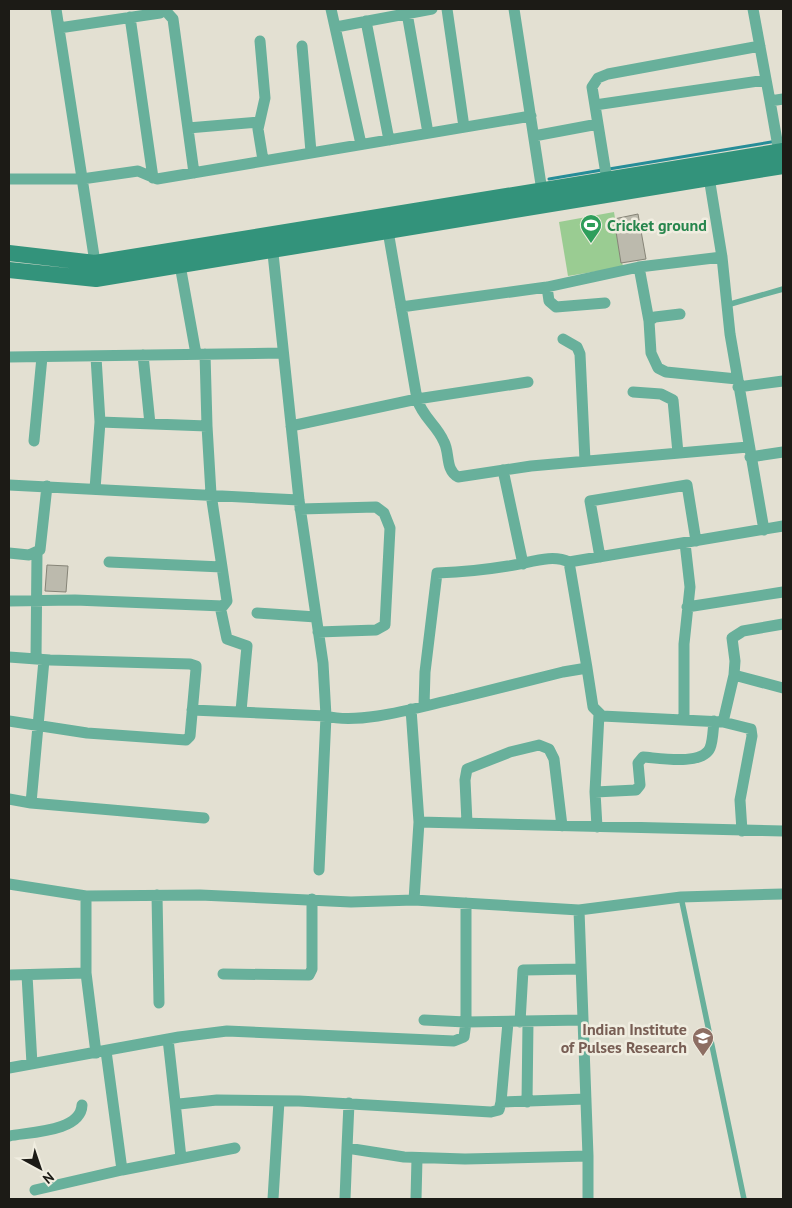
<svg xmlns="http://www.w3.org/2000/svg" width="792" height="1208" viewBox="0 0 792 1208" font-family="'PT Sans',sans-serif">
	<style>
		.green { fill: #9acc92 }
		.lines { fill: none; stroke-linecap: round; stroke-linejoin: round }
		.stream { stroke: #268d98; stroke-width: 3 }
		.building { fill: #bcbaad; stroke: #868477 }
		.lane { stroke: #68b09b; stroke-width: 5.5 }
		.street { stroke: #68b09b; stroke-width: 11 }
		.secondary { stroke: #33937b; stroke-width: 16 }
		.labels { text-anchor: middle; stroke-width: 5; stroke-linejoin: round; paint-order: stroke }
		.leisure-label { font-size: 16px; font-weight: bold; fill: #27864d; stroke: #f0ede0; text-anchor: start }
		.education-label { font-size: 16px; font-weight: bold; fill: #785e54; stroke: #f0ede0; text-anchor: end }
	</style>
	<rect width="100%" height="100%" fill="#e3e0d2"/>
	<path class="green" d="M614,212L623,267L568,276L559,222Z"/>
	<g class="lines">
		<path class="stream" d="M609,169L783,140
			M549,179L602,170"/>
	</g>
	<path class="building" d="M638,214L646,259L621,263L614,219Z
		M47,565L68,566L66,592L45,591Z"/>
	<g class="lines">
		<path class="lane" d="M727,305L783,289
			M681,897L744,1199"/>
		<path class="street" d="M56,9L96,269
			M164,9L173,19L194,173
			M331,9L361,144
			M447,9L464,127
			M514,9L542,191
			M753,9L770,101
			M407,13L428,133
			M130,17L153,178
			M366,21L389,140
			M336,27L432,9
			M59,28L160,13L164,9
			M260,41L265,98L258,129L263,160
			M302,46L311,152
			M595,105L766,80
			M188,128L259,122
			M534,136L598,124
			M779,152L770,101L783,99
			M708,171L722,257L730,334L764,530
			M9,179H82L138,171L157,179L531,116
			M607,180L592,87L598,78L608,74L760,46
			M388,231L417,399C423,418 437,425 444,442C450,453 445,470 458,477L531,466L748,447
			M272,244L299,500L323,663L326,716L319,870
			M180,265L196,354
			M639,267L649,321
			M547,287L549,301L556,307L605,303
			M401,307L547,287L639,267L722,257
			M680,314L655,317L649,321L651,353L658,368L666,372L737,379
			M563,339L577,347L580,354L585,461
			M143,355L150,424
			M9,357L283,353
			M96,357L100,422L207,426L205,354
			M738,387L783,381
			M633,392L661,394L673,400L678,453
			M291,426L417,399L528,382
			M34,441L42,357
			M750,457L783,452
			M503,470L523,564
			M9,485L299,500
			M95,489L100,422
			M300,509L376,507L384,513L390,528L385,625L376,630L318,632
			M9,553L29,555L40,550L47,486
			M600,557L590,501L687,485L696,541
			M109,562L222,567L211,494L207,426
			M569,562L783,526
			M9,601L75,600L223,606L227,601L222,567
			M220,606L227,639L247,646L241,711
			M687,607L783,592
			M257,613L316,617
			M9,657L50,660L190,664L196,666V669L190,736L186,740L87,733L9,721
			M36,659L37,552
			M587,668L593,707L602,716L723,722L751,729L752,736L740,800L742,831
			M734,675L783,688
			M411,709L419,822L414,900
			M192,710L326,716C361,725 419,707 455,699C491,690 527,681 563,672L587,668L569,562C551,553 527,564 508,566C484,570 461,572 437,573L425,672L424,706
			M684,720V644L690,587L685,543
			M723,722L734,675L735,661L732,638L743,631L783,624
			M595,792L636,790L640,785L638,763L643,757C659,758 702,766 710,748C713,741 713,730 714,721
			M9,799L31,803L204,818
			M31,803L44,660
			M419,822L783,831
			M467,823L465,780L467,769L510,752L539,745L549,749L554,759L562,826
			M597,827L595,792L599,714
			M9,884L86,896L200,895L351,902L414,900L579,910
			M157,895L159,1003
			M86,896V973L96,1053
			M223,974L309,975L312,969V899
			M11,975L86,973
			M27,975L32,1064
			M424,1020L466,1022V903
			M520,1022L523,970L581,969
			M168,1039L175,1102L179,1104L217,1100L299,1101L491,1112L499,1110L501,1102L586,1099
			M106,1051L122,1170L235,1148
			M9,1068L179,1037L227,1031L454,1041L464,1037L466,1022L583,1020
			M175,1102L181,1158
			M501,1102L508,1022
			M527,1102L528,1022
			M9,1136C29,1132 81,1132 82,1105
			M347,1148L349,1103
			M588,1156L579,910L681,897L783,894
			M35,1190L122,1170
			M273,1199L279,1101
			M345,1199L347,1148L404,1157L465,1159L588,1156V1199
			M416,1199L417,1158"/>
		<path class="secondary" d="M9,253L95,263L783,151
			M9,270L96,279L783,166"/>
	</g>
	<defs>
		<g id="stadium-pin" transform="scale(1.125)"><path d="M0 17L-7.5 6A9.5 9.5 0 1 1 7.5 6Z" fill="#2e9e5b" stroke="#f0ede0"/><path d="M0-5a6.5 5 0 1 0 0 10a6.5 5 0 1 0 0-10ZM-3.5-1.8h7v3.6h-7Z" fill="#fff"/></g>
		<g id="university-pin" transform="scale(1.125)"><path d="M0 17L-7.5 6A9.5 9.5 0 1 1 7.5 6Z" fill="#8d6e63" stroke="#f0ede0"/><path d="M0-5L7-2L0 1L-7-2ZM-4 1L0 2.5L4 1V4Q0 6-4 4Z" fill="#fff"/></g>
	</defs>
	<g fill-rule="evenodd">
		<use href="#stadium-pin" x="591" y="225"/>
		<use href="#university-pin" x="703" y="1038"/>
	</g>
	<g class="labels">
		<g class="leisure-label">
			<text x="607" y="231">Cricket ground</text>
		</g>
		<g class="education-label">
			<text x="687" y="1035">Indian Institute<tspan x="687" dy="18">of Pulses Research</tspan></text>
		</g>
	</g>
	<rect width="792" height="1208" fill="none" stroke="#1c1b16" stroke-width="20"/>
	<g transform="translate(40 1168) rotate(140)" stroke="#f0ede0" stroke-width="4" paint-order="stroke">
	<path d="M0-4L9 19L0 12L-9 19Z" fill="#1c1b16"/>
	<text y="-8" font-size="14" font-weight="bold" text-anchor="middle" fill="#1c1b16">N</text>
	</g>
</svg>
